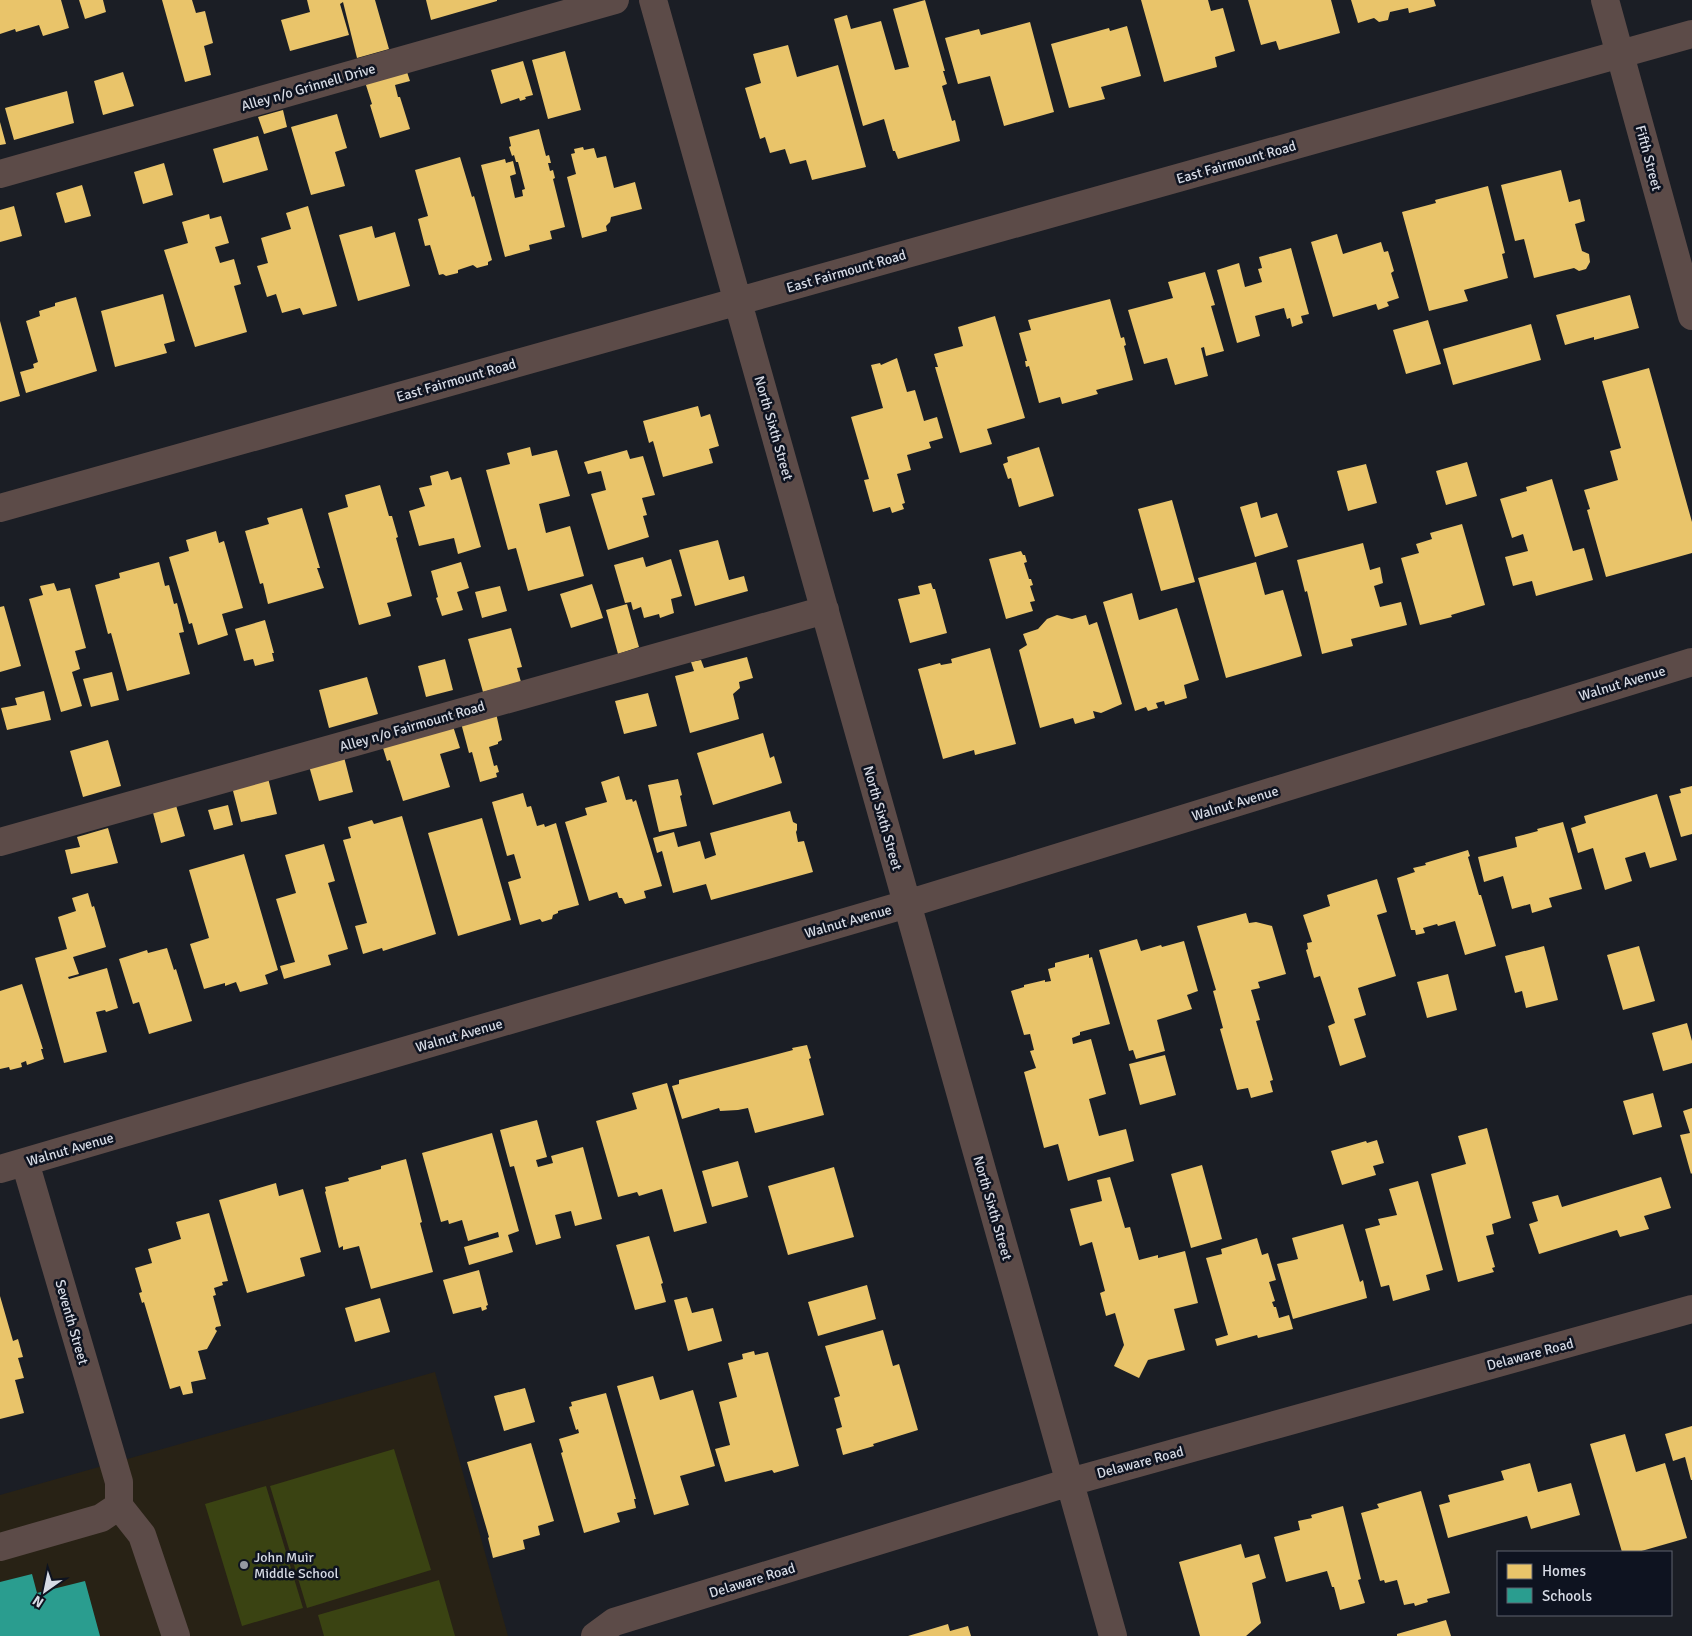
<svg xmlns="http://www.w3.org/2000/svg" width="1692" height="1636" viewBox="0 0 1692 1636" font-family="Signika,sans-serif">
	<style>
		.education { fill: #282215 }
		.green { fill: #3a4312 }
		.homes { fill: #e9c46a }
		.schools { fill: #2a9d8f }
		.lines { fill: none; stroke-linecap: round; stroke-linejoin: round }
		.minor { stroke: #5c4b48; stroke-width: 28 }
		.poi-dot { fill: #9599a2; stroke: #0e1320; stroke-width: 2 }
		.labels { text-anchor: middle; stroke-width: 5; stroke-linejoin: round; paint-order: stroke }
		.street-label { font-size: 14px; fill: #d7dbe5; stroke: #0e1320 }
		.poi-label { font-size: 14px; fill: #d7dbe5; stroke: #0e1320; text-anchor: start }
	</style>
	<rect width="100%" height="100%" fill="#1b1e25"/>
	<path class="education" d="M435,1372L508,1636H0V1495Z"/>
	<path class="green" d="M394,1449L431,1570L307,1608L270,1486Z
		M266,1486L303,1608L242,1626L205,1504Z
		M439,1580L455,1636H324L318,1615Z"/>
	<path class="homes" d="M0,0H61L69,28L43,36L39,25L16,32L15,29L0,34Z
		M79,0H103L106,12L85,19Z
		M162,0H192L196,13L205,11L213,43L204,46L211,75L185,82Z
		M307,0H375L389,49L357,58L343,2L340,4L349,35L290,51L281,20L310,12Z
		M426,0H497V1L431,20Z
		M925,0L945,71H943L947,84L942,86L952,121L955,120L960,141L898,159L895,151H893L884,119L863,126L834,19L847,15L851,29L881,21L895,70L909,67L893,9Z
		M1141,0H1208L1211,11L1223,8L1235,51L1215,57L1217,67L1164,82Z
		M1248,0H1331L1340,33L1279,50L1276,41L1261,45Z
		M1351,0H1434L1436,6L1409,13L1408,8L1390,12L1388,20L1379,22L1374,18L1358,23Z
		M1030,22L1054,112L1004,126L990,76L958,84L945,38L979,29L981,35Z
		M1127,26L1141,76L1101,87L1105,99L1069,108L1051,44L1109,28L1110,31Z
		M788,45L797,77L838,65L866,167L812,180L806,160L790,164L785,149L770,153L765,137L760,139L745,88L761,83L753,54Z
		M565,51L581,110L548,119L532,60Z
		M523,61L533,95L525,97L526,99L520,101L519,98L501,104L491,70Z
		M123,72L134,106L103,115L94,81Z
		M407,72L410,81L395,85L398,97H400L410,129L380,138L370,105L372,104L365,82Z
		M67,91L74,123L14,140L5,108Z
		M283,110L287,127L264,134L258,117Z
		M337,114L347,148L335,152L345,186L311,195L291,127Z
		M0,122L6,144L0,145Z
		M539,129L546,156L549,155L551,163H548L550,171L553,170L555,178L553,179L565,227L550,231L552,239L529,245L530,250L505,257L481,165L505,159L506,163L513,161L516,174L510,176L515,198L523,196L522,190L525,189L518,162H516L514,155L512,156L509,147L511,146L509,137Z
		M258,136L268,170L223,183L213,149Z
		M583,147L584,150L594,148L597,158L606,156L614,188L635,182L642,209L611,217L610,222L606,226L607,231L582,238L567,177L576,174L571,154L575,153L574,149Z
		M460,157L472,197L474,196L492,260L488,262V265L477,268L473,265L458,270V273L446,276L443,274L439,275L430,245L425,246L418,219L428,216L415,170Z
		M164,163L173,195L143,204L134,172Z
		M1561,170L1569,202L1580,199L1585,221L1575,224L1582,251L1589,254L1590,262L1586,269L1579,271L1574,268L1534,278L1524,239L1515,241L1501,185Z
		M82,185L91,216L65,223L56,193Z
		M1488,186L1505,253L1502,254L1508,278L1464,290L1468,301L1429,311L1402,212L1436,203L1435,200Z
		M14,206L22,236L0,242V210Z
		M308,206L337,306L303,315L300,308L282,313L276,294L267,297L257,266L268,263L261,238L291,229L286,213Z
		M209,214L210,219L221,216L229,243L215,247L220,263L234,259L241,284L234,286L247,332L195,347L164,250L188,243L182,222Z
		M372,226L375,238L395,232L410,286L358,301L339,235Z
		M1337,234L1343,254L1381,242L1384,252L1388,251L1394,271L1391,273L1399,298L1387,302L1389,306L1378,310L1376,304L1333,317L1311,242Z
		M1291,248L1309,314L1301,316L1303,323L1292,327L1290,318L1287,319L1284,308L1255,316L1260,336L1237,343L1217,270L1239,263L1245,287L1262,282L1258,269L1262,268L1259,257Z
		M1205,272L1215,305L1211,306L1224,351L1206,356L1204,347L1201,348L1208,376L1175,385L1167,358L1144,364L1128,310L1173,298L1168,282Z
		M163,294L175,341L164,344L167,353L115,367L101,311Z
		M1630,295L1639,328L1594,340V337L1565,345L1556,315Z
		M76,297L97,371L26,393L20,372L34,368L33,364L38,362L26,321L40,316L39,311L55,306V303Z
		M1110,299L1121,338L1124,337L1126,345L1124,346L1133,380L1096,390L1098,394L1062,404L1060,397L1039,403L1029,366L1026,367L1025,361H1027L1019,333L1031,330L1028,320Z
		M995,316L1025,418L987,429L992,444L960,453L935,367H938L934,354L963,346L958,327Z
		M1428,320L1441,364L1406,374L1393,330Z
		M0,321L20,396L0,402Z
		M1531,324L1541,360L1453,385L1443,349Z
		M897,358L907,392L915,390L924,421L937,417L943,438L929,442L931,448L907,455L911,470L897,474L905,503L902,504L904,509L892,513L890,507L873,512L864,480L869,479L851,417L883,408L871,365L880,363L881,365Z
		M1649,368L1692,522V553L1606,577L1587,510L1590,509L1584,490L1618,480L1610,451L1621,448L1602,381Z
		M698,406L701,417L710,414L719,446L709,449L713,463L663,477L653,441L649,443L643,421Z
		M530,447L532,456L557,450L570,496L539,504L546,533L570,526L584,576L528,591L516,548L508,550L486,470L510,464L507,453Z
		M1039,447L1054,496L1019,507L1011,478L1008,479L1003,464L1008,462L1007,457Z
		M627,450L630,459L643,456L655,495L642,498L647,515L643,516L649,537L608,550L591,494L606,490L601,471L588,474L584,462Z
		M1467,462L1477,496L1446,505L1436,471Z
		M1366,464L1377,503L1348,511L1337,471Z
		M448,471L451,480L461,477L481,547L458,554L454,538L419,546L409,511L425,506L419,488L432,485L430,476Z
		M1552,479L1573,551L1584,548L1593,580L1536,596L1532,581L1513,586L1505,557L1528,551L1523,534L1512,538L1500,499L1527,491L1526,487Z
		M380,485L389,516H392L398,537L396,538L412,596L387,603L391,616L359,625L328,513L348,507L345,495Z
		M1172,500L1195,582L1161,591L1138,509Z
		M1257,502L1261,518L1277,513L1288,547L1255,557L1240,507Z
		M302,508L320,568H317L324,588L268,604L263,583L260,584L245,531L269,524L267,518Z
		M1462,524L1485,605L1451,615L1452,617L1420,625L1401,558L1419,553L1416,544L1432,539L1430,533Z
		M216,531L219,543L224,541L243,608L222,614L228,635L198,645L192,623L189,624L169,557L189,551L186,540Z
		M718,540L729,580L744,576L748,591L695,606L679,550Z
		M1363,543L1370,570L1380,567L1383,583L1374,586L1380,607L1401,602L1407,625L1351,639L1353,646L1322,654L1307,591L1305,592L1297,560Z
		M1021,551L1023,555H1025L1027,562L1024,563L1029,579H1031L1033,585L1030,586L1035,601L1030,602L1033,611L1006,619L989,559Z
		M643,557L646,567L671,559L682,596L671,599L674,613L660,618L659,614L644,618L641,607L633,610L631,602L625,603L614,565Z
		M159,562L165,586L169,585L174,604L177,603L184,632L179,633L190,674L127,691L111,633L108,634L95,585L120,578L119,573Z
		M461,562L469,588L457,592L463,610L442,616L436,598L438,597L431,571Z
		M1256,562L1265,595L1283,590L1302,656L1226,678L1198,578Z
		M54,583L57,591L70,588L86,648L75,651L80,669L72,672L82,706L61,712L29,599L43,595L40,586Z
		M931,583L933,589H935L947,633L910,643L898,599L920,594L918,586Z
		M592,584L603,618L571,628L560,594Z
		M500,586L507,611L482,618L475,592Z
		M1132,593L1139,620L1177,608L1199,680L1184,685L1187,698L1165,705L1164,701L1156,703L1158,708L1148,711L1146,707L1135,711L1103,602Z
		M627,604L639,647L618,654L606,610Z
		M4,606L21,666L0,672V607Z
		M1057,615L1072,619L1086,615L1089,625L1097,622L1122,704L1101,713L1093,711L1095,718L1075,724L1073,718L1040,728L1019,650L1027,645L1023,634L1038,629L1047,619Z
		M265,620L274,653H272L274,661L255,666L253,659L244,661L235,629Z
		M511,628L522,667L517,668L521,682L483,692L468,639Z
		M990,648L1016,744L975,755L974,750L943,759L918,669L940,663L941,665L952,663L951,659Z
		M747,657L753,678L739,682L740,688L733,694L739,719L690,733L675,676L694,671L691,662L701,660L704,668Z
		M445,659L453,690L426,697L418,666Z
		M112,672L119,700L91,707L83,679Z
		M367,677L378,714L329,728L319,690Z
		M44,691L51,720L7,730L1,708L17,705L15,698Z
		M648,693L657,726L624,734L615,701Z
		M496,713L502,740L498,742V744L489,747L494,766L497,765L499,772L496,773L497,777L480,782L472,752L469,753L461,723Z
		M453,726L460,748L440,754L450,787L403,801L390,760L387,761L383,748Z
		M763,733L770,758L774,756L782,783L713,805L697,753Z
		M108,740L121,786L83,797L70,751Z
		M344,757L353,792L319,801L309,766Z
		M619,776L626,800L632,799L633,802L636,800L662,886L644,891L646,898L625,904L622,898H619L617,892L589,901L565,822L587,815L585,808L607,802L601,782Z
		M268,778L277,814L241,822L232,787Z
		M678,779L682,795L680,796L687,826L659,832L648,785Z
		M1692,786V834L1681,837L1669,796L1681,793L1680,789Z
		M523,793L527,807L531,806L537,826L544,824L545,827L556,823L579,905L558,911V913L553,915L552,919L542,922L540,919L520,925L508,882L521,878L514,854L507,856L492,802Z
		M1657,794L1677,860L1650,868L1645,852L1625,858L1632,881L1605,890L1593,848L1578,853L1571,828L1586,823L1584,816Z
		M175,802L185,836L161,843L152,809Z
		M228,805L233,825L214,830L208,810Z
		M790,811L793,822L797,824V830L796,832L798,842L804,841L813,872L711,900L706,884L673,893L662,851L657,853L653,838L674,832L678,847L700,841L705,859L716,855L710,833Z
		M402,816L436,934L383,951L382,948L363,954L355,926L367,923L343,840L351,838L348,827L372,820L374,824Z
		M482,818L511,920L458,936L428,833Z
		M1563,822L1582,889L1549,898L1552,907L1532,913L1530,904L1512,909L1503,876L1484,882L1478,857L1517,847L1515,837L1538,831L1537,829Z
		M108,828L118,863L71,874L65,850L80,847L77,837Z
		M324,844L335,881L328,883L348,949L328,955L331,965L284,979L280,966L295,962L276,899L296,893L285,855Z
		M1468,850L1470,856L1468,857L1479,895H1481L1496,946L1465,955L1455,921L1438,926L1437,924L1423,928L1425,933L1416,935L1415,930H1411L1397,878L1415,872L1413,868L1426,865L1425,863Z
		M244,854L278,970L265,975L268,984L240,992L236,982L225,986V983L204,989L190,944L209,938L189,870Z
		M1377,879L1387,912L1377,915L1396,976L1358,988L1366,1015L1354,1019L1366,1057L1340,1066L1328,1026L1335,1023L1320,976L1314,978L1306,950L1308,949L1307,943L1312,942L1303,915L1330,906L1327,895Z
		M88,893L92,907L94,906L106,947L73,957L79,974L68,977L69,979L107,968L118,1008L106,1012L105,1010L96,1012L107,1052L64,1063L35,958L67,949L58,917L76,911L72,898Z
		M1246,913L1249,923L1256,922L1272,926L1286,974L1258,982L1260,988L1251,990L1260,1020L1256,1021L1273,1080L1270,1081L1273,1092L1251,1098L1248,1088L1237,1090L1220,1029L1223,1028L1213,991L1216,990L1197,926Z
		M1137,939L1141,951L1161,945L1162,947L1184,941L1198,991L1187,995L1192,1009L1157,1020L1165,1051L1136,1059L1133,1050L1129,1051L1099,950Z
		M1544,946L1558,1000L1526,1008L1522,991L1515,993L1505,956Z
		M1639,946L1655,1001L1623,1010L1607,955Z
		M167,948L174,970L176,969L192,1021L149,1034L139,1002L133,1004L119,959L147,950L148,953Z
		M1089,954V958L1092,957L1110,1024L1080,1032V1035L1072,1038L1073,1044L1091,1039L1106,1094L1089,1099L1099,1136L1126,1129L1134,1161L1068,1181L1058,1144L1044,1148L1024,1072L1036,1068L1030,1051L1034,1050L1030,1034L1024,1035L1011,991L1024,987V985L1045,980V982L1051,981L1048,969L1055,967V963Z
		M1448,974L1457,1010L1427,1018L1417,982Z
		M22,984L43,1049H41L44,1059L27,1065L26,1061L21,1063L22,1067L10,1070L9,1067L0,1069V991Z
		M1687,1023L1692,1041V1063L1663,1071L1652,1033Z
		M807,1045L811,1058L809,1059L824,1115L755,1133L748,1108L738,1110L720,1111L719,1108L682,1119L672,1086L679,1084V1080L793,1050L792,1048Z
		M1165,1055L1176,1095L1140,1105L1129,1064Z
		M667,1083L707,1223L674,1232L662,1189L639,1196L637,1192L618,1197L596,1121L637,1109L632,1093Z
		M1653,1093L1662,1127L1633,1135L1623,1101Z
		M1692,1108V1173L1691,1174L1680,1135L1690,1133L1683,1111Z
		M537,1120L547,1157L536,1160L538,1167L553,1163L551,1156L583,1147L602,1219L575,1226L571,1211L555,1215L561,1238L536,1245L514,1166L510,1167L500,1130Z
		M1487,1128L1511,1218L1492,1224L1494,1234L1486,1236L1495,1267L1492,1268L1494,1272L1458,1282L1431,1174L1466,1164L1458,1136Z
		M492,1133L519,1231L508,1235L513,1252L469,1265L464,1247L499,1237L498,1232L468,1241L462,1220L449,1224L448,1220L441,1222L422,1153Z
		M1377,1140L1384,1163L1373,1166L1376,1175L1342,1185L1331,1151L1366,1141L1367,1143Z
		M406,1159L422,1222L420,1223L433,1272L371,1289L359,1246L343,1250V1246L339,1248L325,1192L326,1191L325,1187L349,1181L348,1178L381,1169V1166Z
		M738,1161L748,1197L712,1207L702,1171Z
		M1202,1165L1222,1239L1191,1248L1171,1174Z
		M834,1167L854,1237L788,1255L768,1186Z
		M1110,1177L1125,1228L1130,1227L1139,1260L1158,1255V1258L1185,1251L1198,1303L1174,1309L1185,1350L1148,1360L1139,1378L1114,1366L1124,1345L1115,1313L1106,1316L1100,1293L1105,1291L1092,1242L1080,1246L1070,1209L1102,1201L1097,1180Z
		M1661,1177L1671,1208L1644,1216L1649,1229L1620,1237L1617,1230L1539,1254L1529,1224L1538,1221L1532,1202L1558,1195L1562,1207Z
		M1418,1181L1443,1270L1426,1275L1430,1290L1393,1301L1389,1285L1381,1287L1365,1229L1380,1225L1378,1219L1397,1215L1389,1189Z
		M276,1183L279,1196L303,1189L321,1252L300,1258L305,1276L247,1293L219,1200Z
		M209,1213L228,1281L222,1282L223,1285L214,1288L216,1295L213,1296L221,1326L216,1327L215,1329L217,1331L207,1349L198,1351L206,1379L191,1382L193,1393L183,1395L180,1386L170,1389L144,1302L142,1303L139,1293L142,1292L135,1268L152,1263L148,1249L181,1239L176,1222Z
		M1343,1224L1360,1282L1363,1280L1367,1298L1293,1319L1277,1264L1298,1259L1292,1238Z
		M649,1236L663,1283L661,1284L666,1302L635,1310L616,1245Z
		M1257,1238L1262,1255L1268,1253L1276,1280L1269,1282L1275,1301L1272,1302L1274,1307H1276L1279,1318L1289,1315L1293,1329L1258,1338L1257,1335L1217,1346L1215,1339L1228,1335L1206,1258L1222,1254L1221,1249Z
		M479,1270L488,1305L486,1306L487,1309L482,1311L481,1307L453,1314L443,1280Z
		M867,1285L876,1319L818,1336L808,1302Z
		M0,1296L13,1341L18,1339L23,1357L18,1358L24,1378L15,1380L24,1413L0,1419Z
		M687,1297L692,1313L713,1308L722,1341L688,1351L674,1300Z
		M380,1298L390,1332L355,1342L345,1308Z
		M883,1330L893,1366L899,1364L918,1430L873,1444L874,1446L843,1455L836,1429L842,1427L834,1398L840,1396L825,1346Z
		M754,1351L755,1355L768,1352L799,1466L774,1473L772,1470L725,1482L715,1449L730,1445L719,1402L737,1397L728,1363L743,1359L742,1354Z
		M653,1376L660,1400L693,1390L715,1466L680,1476L689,1505L654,1515L617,1386Z
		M525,1388L535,1422L504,1431L494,1396Z
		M606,1393L636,1499H634L636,1508L617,1513L620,1522L584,1533L561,1453L563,1452L559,1439L579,1433L578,1429L576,1430L569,1407L572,1406L571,1402Z
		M1692,1426V1480H1691L1685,1457L1673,1461L1665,1434Z
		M1625,1434L1636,1472L1665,1463L1687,1538L1638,1552H1622L1590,1444Z
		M531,1443L554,1521L538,1526L540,1535L523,1540L525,1549L493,1558L488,1538L489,1537L467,1462Z
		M1530,1463L1538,1492L1571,1483L1580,1515L1531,1529L1527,1516L1448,1538L1439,1505L1450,1502L1448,1495L1504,1480L1501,1471Z
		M1421,1491L1450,1593L1427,1599L1428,1602L1415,1606L1414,1603L1404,1605L1397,1580L1385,1583L1384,1580L1380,1581L1361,1513L1379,1508L1377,1504Z
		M1343,1506L1361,1579L1358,1580L1365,1603L1340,1610L1334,1587H1332L1327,1571L1286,1582L1274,1537L1300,1530L1298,1521L1312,1518L1311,1515Z
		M1241,1544L1245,1558L1259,1554L1266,1578L1252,1583L1261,1623L1246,1636H1200L1179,1562Z
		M1446,1620L1451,1636H1397V1634Z
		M948,1624L950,1631L968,1626L971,1636H908Z"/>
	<path class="schools" d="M32,1574L37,1593L85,1581L100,1636H0V1582Z"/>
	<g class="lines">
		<path class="minor" d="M653,0L1113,1636
			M1605,0L1692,316
			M0,174L615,0
			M0,508L1692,34
			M0,842L825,610
			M0,1169L907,904L1692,662
			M119,1506L142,1535L176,1636
			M0,1547L101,1518L119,1506V1482L25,1162
			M595,1636L614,1622L1070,1482L1692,1309"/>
	</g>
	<circle class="poi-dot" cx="244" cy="1565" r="5"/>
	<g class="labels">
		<g class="street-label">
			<text transform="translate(308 87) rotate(-16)" y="5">Alley n/o Grinnell Drive</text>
			<text transform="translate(1649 158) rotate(75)" y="5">Fifth Street</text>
			<text transform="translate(1236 162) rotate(-16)" y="5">East Fairmount Road</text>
			<text transform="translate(846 271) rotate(-16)" y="5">East Fairmount Road</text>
			<text transform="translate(456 380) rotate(-16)" y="5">East Fairmount Road</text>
			<text transform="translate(774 428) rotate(74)" y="5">North Sixth Street</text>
			<text transform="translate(1622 683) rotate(-17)" y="5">Walnut Avenue</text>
			<text transform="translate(412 726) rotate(-16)" y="5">Alley n/o Fairmount Road</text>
			<text transform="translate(1235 803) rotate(-17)" y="5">Walnut Avenue</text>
			<text transform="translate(883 818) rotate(74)" y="5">North Sixth Street</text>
			<text transform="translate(848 921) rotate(-16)" y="5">Walnut Avenue</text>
			<text transform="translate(459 1035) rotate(-16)" y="5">Walnut Avenue</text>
			<text transform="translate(70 1149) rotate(-16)" y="5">Walnut Avenue</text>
			<text transform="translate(993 1208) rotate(74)" y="5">North Sixth Street</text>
			<text transform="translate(72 1322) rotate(74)" y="5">Seventh Street</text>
			<text transform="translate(1530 1354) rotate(-15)" y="5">Delaware Road</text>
			<text transform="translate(1140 1462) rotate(-15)" y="5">Delaware Road</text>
			<text transform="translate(752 1580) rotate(-17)" y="5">Delaware Road</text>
		</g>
		<g class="poi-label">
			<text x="254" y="1562">John Muir<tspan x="254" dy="16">Middle School</tspan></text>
		</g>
	</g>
	<rect x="1497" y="1551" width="175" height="65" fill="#0e1320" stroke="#5e636f"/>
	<rect x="1507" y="1564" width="25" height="15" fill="#e9c46a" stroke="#5e636f"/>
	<text x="1542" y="1576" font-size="15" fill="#d7dbe5">Homes</text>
	<rect x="1507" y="1588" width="25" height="15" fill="#2a9d8f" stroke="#5e636f"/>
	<text x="1542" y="1601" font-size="15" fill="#d7dbe5">Schools</text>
	<g transform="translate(45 1591) rotate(213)" stroke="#0e1320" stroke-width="4" paint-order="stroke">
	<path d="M0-4L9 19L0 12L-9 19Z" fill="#d7dbe5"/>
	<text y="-8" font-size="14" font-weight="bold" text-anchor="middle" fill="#d7dbe5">N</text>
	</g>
</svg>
